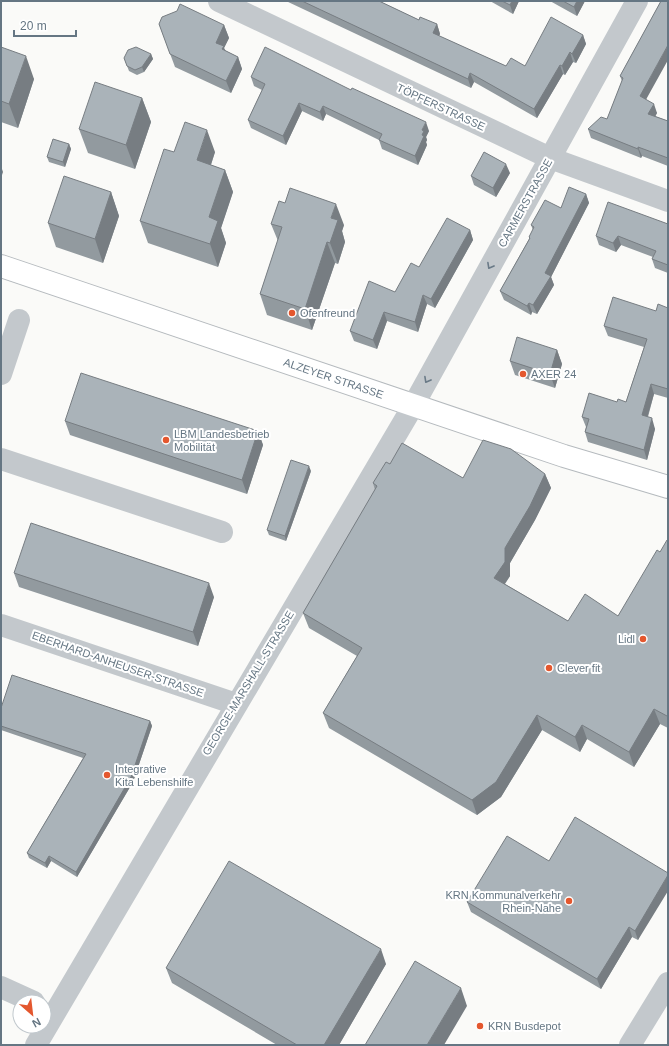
<svg xmlns="http://www.w3.org/2000/svg" width="669" height="1046" viewBox="0 0 669 1046" font-family="Arial,sans-serif">
	<style>
		.lines { fill: none; stroke-linecap: round; stroke-linejoin: round }
		.major-casing { stroke: #b5babe; stroke-width: 24 }
		.minor { stroke: #c3c8cc; stroke-width: 22 }
		.major { stroke: #fff; stroke-width: 22 }
		.wall { fill: #929a9f }
		.shaded-wall { fill: #777d82 }
		.building { fill: #aab3b9; stroke: #777d82 }
		.oneway { stroke: #6a7a87 }
		.poi-dot { fill: #e4572e; stroke: #fff; stroke-width: 1.5 }
		.labels { text-anchor: middle; stroke-width: 4; stroke-linejoin: round; paint-order: stroke }
		.street-label { font-size: 11px; fill: #657683; stroke: #fff }
		.poi-label { font-size: 11px; fill: #657683; stroke: #fff; text-anchor: start }
	</style>
	<rect width="100%" height="100%" fill="#fafaf8"/>
	<g class="lines">
		<g class="major-casing">
			<g id="major">
				<path id="s1" d="M1,266L564,456L668,487"/>
			</g>
		</g>
		<path class="minor" d="M219,1L550,158L668,201
			M1,374L19,320
			M1,459L222,532
			M1,625L236,704
			M1,987L34,1002
			M36,1045L413,406L637,1
			M630,1045L668,983"/>
		<use href="#major" class="major"/>
	</g>
	<path class="wall" d="M286,1H379L419,20L437,24L440,34L439,36L506,66H525L583,35L586,44L576,63L573,62L565,75L563,74L537,118L474,82L471,88Z
		M490,1H519L513,14Z
		M550,1H585L577,16Z
		M661,1L646,100L657,113L655,116L668,121V166L642,156L641,158L591,138L588,129L607,119L622,81L620,76Z
		M159,24L224,25L229,38L224,48L226,51L238,57L242,69L231,93L175,67Z
		M1,47L34,79L18,128L1,122Z
		M151,54L153,59L144,72L137,75L129,71L124,58Z
		M251,77L429,131L426,137L427,140L426,142L427,145L418,165L382,149L379,140L326,114L323,121L302,111L286,145L251,128L248,120L262,90L254,86Z
		M142,98L151,122L135,169L88,153L79,129Z
		M69,144L71,149L65,167L49,162L47,157Z
		M174,152H215L211,165L225,170L233,192L221,228L226,243L218,267L148,243L140,221Z
		M510,173L496,197L474,185L471,176Z
		M111,192L119,216L103,263L56,247L48,223Z
		M586,194L589,203L551,277L554,285L537,314L532,312L531,315L504,300L500,291L529,239V237L533,230L531,225Z
		M271,224L344,225L342,231L345,242L338,264L335,263L312,330L267,315L260,294L278,241Z
		M668,224V273L655,268L652,259L653,257L621,245L616,252L599,245L596,236Z
		M470,230L473,240L435,308L427,304L418,332L387,321L377,349L354,341L350,331L395,292L419,267Z
		M668,308V398L654,394L648,417L655,429L647,460L588,442L585,432L586,427L582,417L617,402H626L644,347L608,336L604,326Z
		M557,350L562,364L555,388L515,375L510,361Z
		M65,421L258,431L263,445L247,494L70,435Z
		M390,464L463,478L545,474L551,488L535,520L510,563V576L505,584L568,621L618,616L660,552L668,541V728L660,724L634,767L587,739L580,752L542,730L501,797L477,815L329,728L323,713L357,656L309,628L303,613L375,490L373,483Z
		M311,471L286,541L269,535L267,530Z
		M14,573L214,597L198,646L19,587Z
		M1,708L150,721L152,726L133,782L77,877L51,861L47,868L29,858L27,853L83,758L1,730Z
		M549,861L668,873L638,940L632,937L601,989L471,912L467,902Z
		M386,964L339,1045H277L172,983L166,968Z"/>
	<path class="shaded-wall" d="M512,1H519L513,14L510,5Z
		M577,1H585L577,16L574,7Z
		M437,24L440,34L436,42L433,33Z
		M224,25L229,38L224,48L228,59L216,43Z
		M583,35L586,44L576,63L572,54Z
		M668,45V60L643,105L640,96Z
		M570,52L573,62L565,75L562,66Z
		M151,54L153,59L144,72L142,67Z
		M26,56L34,79L18,128L9,104Z
		M238,57L242,69L231,93L226,81Z
		M560,65L563,74L537,118L534,109Z
		M470,73L474,82L471,88L468,79Z
		M142,98L151,122L135,169L126,145Z
		M299,103L302,111L286,145L283,136Z
		M654,104L657,113L652,123L648,114Z
		M323,106L326,114L323,121L320,112Z
		M426,122L429,131L426,137L427,140L426,142L427,145L418,165L415,156L422,130Z
		M207,130L215,152L205,182L197,160Z
		M69,144L71,149L65,167L63,162Z
		M638,147L642,156L641,158L638,149Z
		M506,164L510,173L496,197L493,188Z
		M1,166L3,172L1,178Z
		M225,170L233,192L221,228L226,243L218,267L210,244L209,217Z
		M111,192L119,216L103,263L95,239Z
		M586,194L589,203L551,277L554,285L537,314L533,305L545,273Z
		M336,204L344,225L342,231L345,242L338,264L330,243L331,218Z
		M470,230L473,240L435,308L431,299Z
		M618,236L621,245L616,252L613,243Z
		M327,242L335,263L312,330L305,309Z
		M423,295L427,304L418,332L415,322Z
		M529,303L532,312L531,315L527,306Z
		M384,312L387,321L377,349L373,340Z
		M557,350L562,364L555,388L550,374Z
		M651,384L654,394L645,425L642,415Z
		M652,418L655,429L647,460L644,450Z
		M258,431L263,445L247,494L242,480Z
		M309,466L311,471L286,541L285,536Z
		M545,474L551,488L535,520L510,563V576L499,592L494,578L505,548Z
		M209,583L214,597L198,646L193,632Z
		M654,709L660,724L634,767L629,752Z
		M537,715L542,730L501,797L477,815L472,800Z
		M150,721L152,726L133,782L77,877L76,872Z
		M582,725L587,739L580,752L575,737Z
		M49,856L51,861L47,868L45,863Z
		M668,875V891L638,940L635,931Z
		M629,927L632,937L601,989L597,979Z
		M381,949L386,964L339,1045H324Z
		M461,988L467,1006L444,1045H427Z"/>
	<path class="building" d="M302,1H379L419,20L420,17L437,24L433,33L506,66L511,58L525,66L551,17L583,35L572,54L570,52L562,66L560,65L534,109L470,73L468,79Z
		M502,1H512L510,5Z
		M563,1H577L574,7Z
		M661,1H668V45L640,96L654,104L648,114L668,121V158L638,147V149L588,129L601,117L607,119L623,78L620,76Z
		M180,4L224,25L216,43L224,46L222,49L238,57L226,81L170,54L159,24L162,17L177,11Z
		M1,47L26,56L9,104L1,101Z
		M136,47L151,54L142,67L135,70L127,66L124,58L128,50Z
		M265,47L351,90L352,88L426,122L422,130L424,131L422,135L424,136L415,156L379,140L382,134L323,106L320,112L299,103L283,136L248,120L265,84L251,77Z
		M95,82L142,98L126,145L79,129Z
		M185,122L207,130L197,160L225,170L209,217L218,221L210,244L140,221L164,149L174,152Z
		M53,139L69,144L63,162L47,157Z
		M484,152L506,164L493,188L471,176Z
		M64,176L111,192L95,239L48,223Z
		M569,187L586,194L545,273L551,276L533,305L529,303L527,306L500,291L530,238L529,237L534,227L531,225L545,200L561,208Z
		M290,188L336,204L331,218L338,220L330,243L327,242L305,309L260,294L282,227L271,224L279,201L285,203Z
		M608,202L668,224V265L652,259L656,251L618,236L613,243L596,236Z
		M447,218L470,230L431,299L423,295L415,322L384,312L373,340L350,331L369,281L395,292L411,263L419,267Z
		M613,297L656,311L658,304L668,308V389L651,384L642,415L652,418L644,450L585,432L589,419L582,417L589,393L617,402L618,399L626,402L647,339L604,326Z
		M517,337L557,350L550,374L510,361Z
		M81,373L258,431L242,480L65,421Z
		M483,440L511,449L545,474L530,506L505,548V562L494,578L568,621L585,594L618,616L657,550L660,552L667,540L668,541V715L667,716L654,709L629,752L582,725L575,737L537,715L496,782L472,800L323,713L362,648L303,613L377,486L373,483L386,462L390,464L402,443L463,478Z
		M291,460L309,466L285,536L267,530Z
		M31,523L209,583L193,632L14,573Z
		M12,675L150,721L131,777L76,872L49,856L45,863L27,853L86,754L1,726V708Z
		M575,817L668,873V875L635,931L629,927L597,979L467,902L507,836L549,861Z
		M229,861L381,949L324,1045H297L166,968Z
		M415,961L461,988L427,1045H365Z"/>
	<defs><path id="oneway-chevron" d="M-2-3.5L2.5 0L-2 3.5" fill="none" stroke-width="1.6" stroke-linecap="round" stroke-linejoin="round"/></defs>
	<g class="oneway">
		<use href="#oneway-chevron" transform="translate(490 266) rotate(119)"/>
		<use href="#oneway-chevron" transform="translate(427 380) rotate(119)"/>
	</g>
	<g class="poi-dot">
		<circle cx="292" cy="313" r="4"/>
		<circle cx="523" cy="374" r="4"/>
		<circle cx="166" cy="440" r="4"/>
		<circle cx="643" cy="639" r="4"/>
		<circle cx="549" cy="668" r="4"/>
		<circle cx="107" cy="775" r="4"/>
		<circle cx="569" cy="901" r="4"/>
		<circle cx="480" cy="1026" r="4"/>
	</g>
	<g class="labels">
		<g class="street-label">
			<text transform="translate(441 107) rotate(25)" y="4">TÖPFERSTRASSE</text>
			<text transform="translate(525 203) rotate(-61)" y="4">CARMERSTRASSE</text>
			<text dy="4" stroke="none"><textPath href="#s1" startOffset="351">ALZEYER STRASSE</textPath></text>
			<text transform="translate(118 664) rotate(19)" y="4">EBERHARD-ANHEUSER-STRASSE</text>
			<text transform="translate(248 683) rotate(-59)" y="4">GEORGE-MARSHALL-STRASSE</text>
		</g>
		<g class="poi-label">
			<text x="300" y="317">Ofenfreund</text>
			<text x="531" y="378">AXER 24</text>
			<text x="174" y="438">LBM Landesbetrieb<tspan x="174" dy="13">Mobilität</tspan></text>
			<text x="635" y="643" text-anchor="end">Lidl</text>
			<text x="557" y="672">Clever fit</text>
			<text x="115" y="773">Integrative<tspan x="115" dy="13">Kita Lebenshilfe</tspan></text>
			<text x="561" y="899" text-anchor="end">KRN Kommunalverkehr<tspan x="561" dy="13">Rhein-Nahe</tspan></text>
			<text x="488" y="1030">KRN Busdepot</text>
		</g>
	</g>
	<rect width="669" height="1046" fill="none" stroke="#657683" stroke-width="4"/>
	<g transform="translate(32 1014) rotate(152)"><circle r="19" fill="#ffffff" stroke="#c1c8cd"/>
	<path d="M0-3L7 15L0 10L-7 15Z" fill="#e4572e"/>
	<text y="-6" font-size="11" font-weight="bold" text-anchor="middle" fill="#657683">N</text>
	</g>
	<path d="M14 30v6h62v-6" fill="none" stroke="#657683" stroke-width="2"/>
	<text x="20" y="30" font-size="12" fill="#657683" stroke="#ffffff" stroke-width="3" paint-order="stroke">20 m</text>
</svg>
